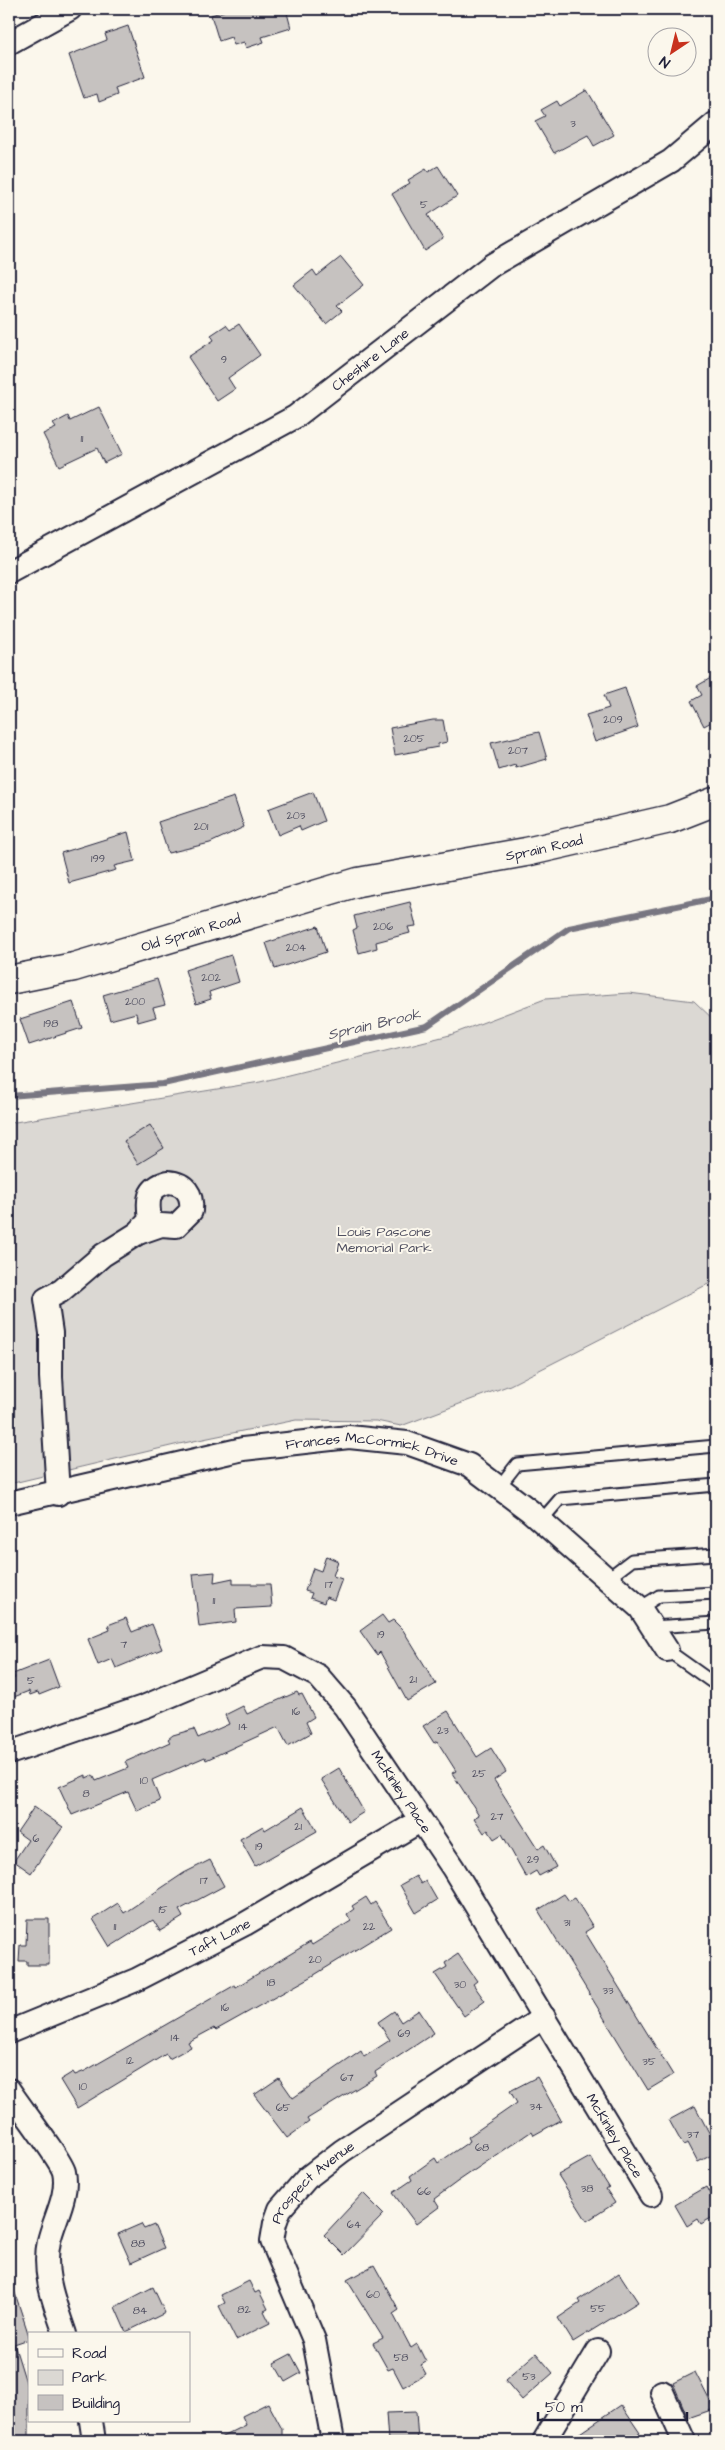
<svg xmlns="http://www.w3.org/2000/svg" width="725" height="2450" viewBox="0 0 725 2450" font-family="'Architects Daughter',sans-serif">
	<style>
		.green { fill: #dbd8d3; stroke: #7e7d87 }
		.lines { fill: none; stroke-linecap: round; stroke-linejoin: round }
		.stream { stroke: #787681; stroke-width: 6 }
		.building { fill: #c6c2c0; stroke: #22223b }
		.service-casing { stroke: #22223b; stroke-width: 15 }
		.minor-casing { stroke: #22223b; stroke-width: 26 }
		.tertiary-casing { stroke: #22223b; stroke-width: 31 }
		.service { stroke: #fbf7ec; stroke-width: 11 }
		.minor { stroke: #fbf7ec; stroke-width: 22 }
		.tertiary { stroke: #fbf7ec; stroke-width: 28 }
		.labels { text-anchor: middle; stroke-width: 4; stroke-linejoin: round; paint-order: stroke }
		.number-label { font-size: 11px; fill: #4b4a5c }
		.street-label { font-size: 14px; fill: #22223b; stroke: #fbf7ec }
		.park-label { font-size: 14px; fill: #505061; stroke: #fbf7ec }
		.water-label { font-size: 15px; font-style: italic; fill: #545364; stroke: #fbf7ec }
	</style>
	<rect width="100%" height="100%" fill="#fbf7ec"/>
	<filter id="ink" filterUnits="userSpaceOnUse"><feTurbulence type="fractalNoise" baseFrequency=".02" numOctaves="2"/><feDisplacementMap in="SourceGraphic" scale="10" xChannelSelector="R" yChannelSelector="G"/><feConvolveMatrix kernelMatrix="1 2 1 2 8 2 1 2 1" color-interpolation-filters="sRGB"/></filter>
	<g filter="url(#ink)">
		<path class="green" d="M629,993L694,1001L716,1022V1280L510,1385L401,1426L376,1421L296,1420L179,1444L9,1484V1123L260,1082L450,1035L545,999Z"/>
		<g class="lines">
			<path class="stream" d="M9,1096L163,1084L427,1026L569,928L716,898"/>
		</g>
		<path class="building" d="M223,9H286L291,28L262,37L264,42L246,48L244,42L234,45L231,37L219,41L211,15L224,11Z
			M128,26L145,77L115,88L117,95L99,102L97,94L84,98L69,55L107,40L105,34Z
			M587,90L614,135L594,146L588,135L554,153L535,121L545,116L541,110L557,101L560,106Z
			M438,166L457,196L428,215L443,239L425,251L392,194L410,183L408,180L426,169L428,172Z
			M341,257L364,285L337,306L342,311L326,324L294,285L313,270L317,276Z
			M239,324L260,355L228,378L235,389L217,401L188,357L214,340L211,335L226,325L230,330Z
			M99,407L122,454L104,463L97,448L59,466L43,434L56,428L53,424L68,416L70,421Z
			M716,675V722L715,720L704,726L691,701L702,695L697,686Z
			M625,688L638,727L595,742L586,715L609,708L604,695Z
			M433,720H443L447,742L438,744V747L395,755L390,728Z
			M539,732L547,759L516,768L515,765L499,770L491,743Z
			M313,792L324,821L301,831L299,826L278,835L268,809Z
			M234,797L244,827L210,843L168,853L158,822Z
			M128,832L135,861L114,866L116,870L69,883L61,853Z
			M410,902L416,926L408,927L410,933L376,942L377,948L359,953L353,930L357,928L354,916Z
			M318,926L326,952L275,969L266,943Z
			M231,955L239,982L209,992L211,999L196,1004L185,970Z
			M157,979L165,1005L153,1008L156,1017L138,1022L136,1013L110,1020L103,995Z
			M73,1002L82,1028L29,1045L20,1019Z
			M150,1125L164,1148L138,1164L124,1141Z
			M326,1556L338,1561L333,1576L342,1579L334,1600L326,1597L324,1603L310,1598L312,1593L305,1591L313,1568L321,1571Z
			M215,1572L214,1582L233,1578V1584H270L272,1607L235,1609L236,1622L199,1627L193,1574Z
			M382,1615L388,1623L393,1620L403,1630L436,1684L407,1701L380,1652L377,1655L360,1631Z
			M126,1618L132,1632L152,1624L162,1649L116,1668L112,1659L98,1665L88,1639L110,1630L108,1625Z
			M49,1660L59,1687L39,1695L38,1692L30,1695L29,1691L9,1699V1681L15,1678L13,1674Z
			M297,1692L299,1695L302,1694L314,1717L306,1722L311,1733L288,1746L278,1727L206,1760L205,1757L161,1776L152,1780L160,1801L137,1811L128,1792L72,1815L59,1787L86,1775V1778L93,1775L96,1781L128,1768L125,1762L170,1742L168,1739L173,1735L194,1729L198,1738L229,1724L225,1715L243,1706L247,1714Z
			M448,1711L477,1757L491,1748L506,1772L494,1780L538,1849L544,1845L556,1867L539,1876L536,1871L526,1877L502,1834L494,1839L488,1830L484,1833L474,1818L479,1815L452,1773L456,1771L437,1741L434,1743L423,1726Z
			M339,1768L364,1812L348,1822L321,1779Z
			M34,1807L63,1827L31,1873L14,1861L28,1840L17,1832Z
			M303,1807L317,1831L255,1866L240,1839L263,1826L265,1830Z
			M210,1860L224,1886L179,1910L183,1917L160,1931L153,1920L110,1947L93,1919L118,1903L124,1913L184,1873Z
			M416,1876L421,1884L426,1881L437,1900L416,1913L400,1885Z
			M564,1894L569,1901L575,1898L593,1927L585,1932L673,2075L648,2090L538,1910Z
			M366,1897L371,1905L375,1902L391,1928L311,1977L216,2030L214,2028L188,2042L191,2047L169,2059L166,2054L77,2108L60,2080L73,2072L75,2075L85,2071L235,1985L236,1987L310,1942L312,1945L351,1921L347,1914L354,1909L352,1906Z
			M27,1919H49V1965H27V1961H19L20,1945H26Z
			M458,1954L477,1981L473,1984L485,2001L464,2016L435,1974L447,1967L445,1963Z
			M419,2010L434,2033L375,2072L377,2076L307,2119L309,2122L287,2138L254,2095L279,2078L293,2098L361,2051L364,2057L390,2040L378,2022L394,2011L401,2022Z
			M537,2077L561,2120L534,2135L532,2131L457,2182L434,2199L439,2207L416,2224L393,2193L412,2180L410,2176L435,2158L438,2163L470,2141L468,2137L517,2103L510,2091Z
			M695,2106L716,2146V2153L698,2162L688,2143L683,2145L669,2120Z
			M590,2157L609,2187L606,2189L615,2203L587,2221L558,2175Z
			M706,2187L716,2205V2215L701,2224L698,2219L687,2226L675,2205Z
			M363,2193L384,2214L344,2255L324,2235Z
			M141,2224L144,2229L154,2225L164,2248L131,2263L118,2234Z
			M374,2265L399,2310L393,2314L411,2348L417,2344L426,2362L421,2365L426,2374L403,2387L393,2368L388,2370L373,2343L383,2338L347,2280Z
			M619,2273L638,2302L573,2342L558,2318L580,2303L578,2300Z
			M249,2281L255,2293L259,2291L268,2309L264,2311L270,2323L236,2340L219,2306L225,2303L221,2295Z
			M9,2284H12L29,2336V2339L14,2344L29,2392V2441H14L9,2426Z
			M153,2287L165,2313L126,2332L115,2307Z
			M536,2353L553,2373L522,2400L505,2380Z
			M291,2354L301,2373L285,2382L274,2363Z
			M695,2372L714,2409L688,2418L673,2383Z
			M268,2403L282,2429V2441H214L246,2425L242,2416Z
			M621,2405L640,2433L628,2441H568Z
			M416,2412L418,2441H388L386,2413Z"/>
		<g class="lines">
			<g class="service-casing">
				<path id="service" d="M499,1487L517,1464L716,1446
					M541,1521L560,1499L716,1485
					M607,1579L632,1560L716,1554
					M640,1608L659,1596L716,1593
					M652,1627L716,1623
					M667,1650L712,1682L716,1681"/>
			</g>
			<g class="minor-casing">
				<g id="minor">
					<path d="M9,43L70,9"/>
					<path id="s1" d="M9,572L295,417L492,265L671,161L716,123"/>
					<path d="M168,1182C185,1183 193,1194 191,1211L176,1226L161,1225L138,1233L150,1220C147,1200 147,1188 168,1182Z"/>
					<path d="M58,1494L51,1377V1333L46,1299L61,1291L103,1255L138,1233"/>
					<path id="s2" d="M9,1503L243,1449L349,1437L407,1443L469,1465L530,1511L640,1608L667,1650"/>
					<path id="s3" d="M9,1753L146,1706L262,1657L284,1658L318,1676L345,1707L453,1868L651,2195"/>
					<path id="s4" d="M9,2032L136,1980L245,1924L420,1821"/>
					<path d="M9,2090C18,2104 61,2160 64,2172C69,2195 54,2219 49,2241C42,2274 55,2304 65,2334"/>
					<path d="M662,2392L684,2441"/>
					<path d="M91,2421L94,2441"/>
					<path id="s5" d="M333,2441L314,2340L272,2241L275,2223L280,2209L307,2178L342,2151L544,2017"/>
					<path d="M544,2441L598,2351"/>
				</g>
			</g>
			<g class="tertiary-casing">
				<g id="tertiary">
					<path id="s6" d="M9,980L74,967L358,882L526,852L670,819L716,801"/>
				</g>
			</g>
			<use href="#service" class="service"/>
			<use href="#minor" class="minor"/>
			<use href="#tertiary" class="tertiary"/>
		</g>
	</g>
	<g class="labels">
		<g class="number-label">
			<text x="573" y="127">3</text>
			<text x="424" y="208">5</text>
			<text x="224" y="363">9</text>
			<text x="82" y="442">11</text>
			<text x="613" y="723">209</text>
			<text x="414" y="742">205</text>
			<text x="518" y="754">207</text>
			<text x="296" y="819">203</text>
			<text x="201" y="830">201</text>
			<text x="98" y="862">199</text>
			<text x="383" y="930">206</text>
			<text x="296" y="951">204</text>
			<text x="211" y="981">202</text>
			<text x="135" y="1005">200</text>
			<text x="51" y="1027">198</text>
			<text x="329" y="1588">17</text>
			<text x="214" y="1604">11</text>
			<text x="381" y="1638">19</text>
			<text x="124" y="1648">7</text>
			<text x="413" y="1683">21</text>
			<text x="31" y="1684">5</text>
			<text x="296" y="1715">16</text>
			<text x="243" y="1730">14</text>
			<text x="443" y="1734">23</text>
			<text x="479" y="1777">25</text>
			<text x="144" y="1784">10</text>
			<text x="86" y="1797">8</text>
			<text x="497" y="1820">27</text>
			<text x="298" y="1830">21</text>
			<text x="36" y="1842">6</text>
			<text x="259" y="1850">19</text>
			<text x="533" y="1863">29</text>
			<text x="204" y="1884">17</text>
			<text x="163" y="1913">15</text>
			<text x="567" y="1926">31</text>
			<text x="115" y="1930">11</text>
			<text x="369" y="1930">22</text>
			<text x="315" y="1963">20</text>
			<text x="271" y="1986">18</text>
			<text x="460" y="1988">30</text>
			<text x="608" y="1994">33</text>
			<text x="225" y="2011">16</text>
			<text x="404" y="2037">69</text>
			<text x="175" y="2041">14</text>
			<text x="130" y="2064">12</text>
			<text x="649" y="2065">35</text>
			<text x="347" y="2081">67</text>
			<text x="83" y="2090">10</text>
			<text x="536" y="2110">34</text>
			<text x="283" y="2111">65</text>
			<text x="693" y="2138">37</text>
			<text x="482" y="2151">68</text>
			<text x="587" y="2192">38</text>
			<text x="424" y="2195">66</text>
			<text x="354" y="2228">64</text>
			<text x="138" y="2247">88</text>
			<text x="373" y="2298">60</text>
			<text x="598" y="2312">55</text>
			<text x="244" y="2313">82</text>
			<text x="140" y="2314">84</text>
			<text x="401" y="2361">58</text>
			<text x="529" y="2380">53</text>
		</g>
		<g class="street-label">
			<text dy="5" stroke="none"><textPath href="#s1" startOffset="420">Cheshire Lane</textPath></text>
			<text dy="5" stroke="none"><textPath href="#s6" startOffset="552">Sprain Road</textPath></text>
			<text dy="5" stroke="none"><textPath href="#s6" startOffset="188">Old Sprain Road</textPath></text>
			<text dy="5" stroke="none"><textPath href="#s2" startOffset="371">Frances McCormick Drive</textPath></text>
			<text dy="5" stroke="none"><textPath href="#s3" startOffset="474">McKinley Place</textPath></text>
			<text dy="5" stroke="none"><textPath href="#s4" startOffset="231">Taft Lane</textPath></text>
			<text dy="5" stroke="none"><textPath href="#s3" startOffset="879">McKinley Place</textPath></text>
			<text dy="5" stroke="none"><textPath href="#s5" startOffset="285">Prospect Avenue</textPath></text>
		</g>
		<g class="park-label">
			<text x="384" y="1236">Louis Pascone<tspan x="384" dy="16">Memorial Park</tspan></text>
		</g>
		<g class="water-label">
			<text transform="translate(374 1024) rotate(-13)" y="5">Sprain Brook</text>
		</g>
	</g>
	<rect width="725" height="2450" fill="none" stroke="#fbf7ec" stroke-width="30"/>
	<rect x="15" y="15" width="695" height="2420" fill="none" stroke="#22223b" stroke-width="2" filter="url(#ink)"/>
	<rect x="28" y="2332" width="162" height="90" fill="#fbf7ec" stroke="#a4a2a5"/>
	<rect x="38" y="2349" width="25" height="8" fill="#fbf7ec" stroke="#a4a2a5"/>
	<text x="72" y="2358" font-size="15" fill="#22223b">Road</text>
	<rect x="38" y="2370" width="25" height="15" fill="#dbd8d3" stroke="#a4a2a5"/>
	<text x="72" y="2382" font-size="15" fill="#22223b">Park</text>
	<rect x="38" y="2395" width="25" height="15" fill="#c6c2c0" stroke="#a4a2a5"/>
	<text x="72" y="2408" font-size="15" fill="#22223b">Building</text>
	<g transform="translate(672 52) rotate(215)"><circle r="24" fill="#fbf7ec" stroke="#a4a2a5"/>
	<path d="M0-4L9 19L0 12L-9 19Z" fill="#c8321e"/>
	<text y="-8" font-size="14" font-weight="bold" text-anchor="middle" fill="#22223b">N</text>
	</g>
	<path d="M538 2412v8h149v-8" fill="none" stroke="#22223b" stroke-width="2.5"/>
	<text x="545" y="2412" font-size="15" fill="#22223b" stroke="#fbf7ec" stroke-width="4" paint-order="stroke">50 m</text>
</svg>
